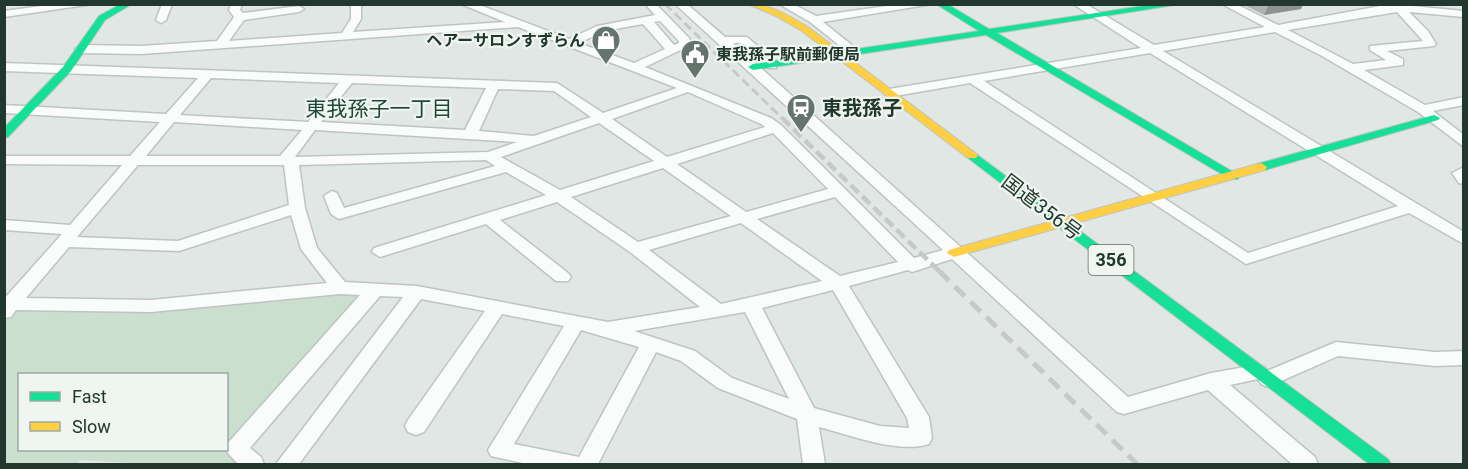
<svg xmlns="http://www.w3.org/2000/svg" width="1468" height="469" viewBox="0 0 1468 469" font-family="Roboto,'Noto Sans JP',sans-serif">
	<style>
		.green { fill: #cbdfcf; fill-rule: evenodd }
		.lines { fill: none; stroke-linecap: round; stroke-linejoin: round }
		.street-casing { stroke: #bec4c1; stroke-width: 3 }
		.fast-casing { stroke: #bec4c1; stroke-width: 2 }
		.slow-casing { stroke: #bec4c1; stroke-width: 2 }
		.street { fill: #fafbfb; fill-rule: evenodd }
		.fast { fill: #16e098; fill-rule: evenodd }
		.slow { fill: #ffcf43; fill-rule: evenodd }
		.rail-far2 { stroke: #c6c9c8; stroke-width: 3; stroke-dasharray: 9 4.5; stroke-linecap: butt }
		.rail-far1 { stroke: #c6c9c8; stroke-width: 4.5; stroke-dasharray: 11 5; stroke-linecap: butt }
		.rail { stroke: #c6c9c8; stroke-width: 5; stroke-dasharray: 14 8; stroke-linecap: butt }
		.wall { fill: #afb3b1 }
		.shaded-wall { fill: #8f9290 }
		.labels { text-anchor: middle; stroke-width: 4.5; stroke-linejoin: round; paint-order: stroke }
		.far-poi-label { font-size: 16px; font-weight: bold; fill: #22372e; stroke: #eff6f1; text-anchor: end }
		.shield { fill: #eff6f1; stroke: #607068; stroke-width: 1.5 }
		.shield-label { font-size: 18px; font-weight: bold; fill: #22372e }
		.poi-label { font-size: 20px; font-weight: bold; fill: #22372e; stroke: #eff6f1; text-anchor: start }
		.street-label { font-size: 20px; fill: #22372e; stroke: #eff6f1 }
		.neighbourhood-label { font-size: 21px; fill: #204638; stroke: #eff6f1 }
	</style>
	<rect width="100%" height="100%" fill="#e1e7e4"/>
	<path class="green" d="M375,290L236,450L253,464H152L80,460L77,464H5L4,312L14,304L151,306ZM20,374H226V450H20Z"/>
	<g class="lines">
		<g class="street-casing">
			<path id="street" d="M57,4H93L4,17V11Z
				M162,4H172L166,20L161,23L156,20Z
				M231,4H242L240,10L243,13L299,6L304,9L299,12L244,20L229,41L342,33L351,19V4H361V19L353,32L505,22L461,4H477L569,39L597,26L655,15L645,4H656L689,38L691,45L645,67L771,118L781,125L914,258L943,250L675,4H687L725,37H747L776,62V68H768L740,43H733L1128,397L1211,373L1257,365L1264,367L1267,371L1336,342L1435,352L1464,351V365L1435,366L1338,356L1268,387L1261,384L1258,379L1230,385L1315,457L1318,464H1292L1208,390L1124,414L1117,412L952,259L912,272L908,270L849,286L929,417L932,438L929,444C898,454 850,435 819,427L825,464H803L797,419L718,388L681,361L656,352L598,464H527L491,456L488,450L564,326L502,314L424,432L416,435L408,432L405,426L408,420L485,311L421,299L299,464H276L403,297L380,296L250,448L261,457L264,464H238L225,450L228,443L360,295L340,294L151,312L16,310L11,317L4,318V299L62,234L4,230V220L70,225L122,165L4,164V156H130L160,122L4,113V105L166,114L198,78L4,71V63L557,83L603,113L677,88L518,27L141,54L81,53L75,49L81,45L141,46L217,41L234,17L229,10ZM660,21L679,41V43L674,45L654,22ZM643,24L665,49L634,63L579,43L604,31ZM211,78L339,83L308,122L180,115ZM352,83L486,88L465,130L321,122ZM498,89L554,91L591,117L534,136L479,131ZM688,92L761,124L765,127L667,157L612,119ZM174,122L302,130L280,156H146ZM599,123L654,161L560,190L501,157ZM315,130L517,142L488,152L295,157ZM773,133L828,189L746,212L677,164ZM486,160L495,166L344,208L337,193L332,191L324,196L331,214L339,219L506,172L546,195L374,248L372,252L380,257L486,224L556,281H568L571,277L568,273L500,220L557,202L630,252L700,307L608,322L417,286L345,282L317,248L305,208L299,165ZM138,165H284L289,205L178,241L77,237ZM663,168L731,216L638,242L571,197ZM835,197L898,262L840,276L757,219ZM291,215L301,249L327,283L151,300L26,298L69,247L179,251ZM741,223L822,281L721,304L649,250ZM833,290L907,418L909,428L880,426L814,408L762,308ZM745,312L789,399L732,378L695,351L634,331ZM581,330L639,347L579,457L514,444Z
				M779,4H793L816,16L901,4H932L823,22L858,50L860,53L854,57L810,22Z
				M1073,4H1086L1154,45L1265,27L1222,4H1236L1278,25L1391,4L1464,11V17L1409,12L1428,31L1436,44L1434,46L1387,51L1403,59V65L1364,70L1425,105L1464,97V105L1433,111L1464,135V147L1418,112L1322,56L1275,32L1163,51L1464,232V244L1409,213L1246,264L970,83L889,97L883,93L889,89L1141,48ZM1397,12L1423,41L1370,46V50L1386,60L1353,64L1288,30ZM1150,53L1398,206L1248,253L984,81Z
				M1464,167V184L1459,183L1452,173Z"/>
		</g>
		<g class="fast-casing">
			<path id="fast" d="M121,4H132L105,20L71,71L8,137L4,138V128L63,67L99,16Z
				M936,4H947L989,29L1156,4H1181L997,33L1240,176L1238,179H1230L986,35L753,70L748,67L753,64L979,31Z
				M1434,115L1440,118L1438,120L1265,170H1257L1255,167L1257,164Z
				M972,151L1388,459L1391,464H1369L968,158L966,155L968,152Z"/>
		</g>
		<g class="slow-casing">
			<path id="slow" d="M748,4C771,4 789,16 808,27L978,155L976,158H968L802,31L776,16Z
				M1261,163L1267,167L1265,170L954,257L947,253L949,250Z"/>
		</g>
		<use href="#street" class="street"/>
		<use href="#fast" class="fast"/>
		<use href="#slow" class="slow"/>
		<path class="rail-far2" d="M665,4L783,119"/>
		<path class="rail-far1" d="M782,118L940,272"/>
		<path class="rail" d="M939,271L1137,464"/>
	</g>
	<path class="wall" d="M1242,4H1303L1301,9L1264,15Z"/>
	<path class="shaded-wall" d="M1269,4H1303L1301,9L1264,15Z"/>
	<defs>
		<g id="shop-pin" transform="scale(1.5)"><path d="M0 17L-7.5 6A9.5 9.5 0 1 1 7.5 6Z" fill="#65756e" stroke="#eff6f1"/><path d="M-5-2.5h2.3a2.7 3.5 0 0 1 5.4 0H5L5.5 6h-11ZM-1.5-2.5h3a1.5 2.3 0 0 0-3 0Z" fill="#fff"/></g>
		<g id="civic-pin" transform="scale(1.5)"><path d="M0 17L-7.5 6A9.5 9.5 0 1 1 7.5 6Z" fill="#65756e" stroke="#eff6f1"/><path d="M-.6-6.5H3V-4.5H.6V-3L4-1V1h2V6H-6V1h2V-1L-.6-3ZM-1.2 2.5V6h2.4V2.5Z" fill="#fff"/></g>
		<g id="station-pin" transform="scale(1.5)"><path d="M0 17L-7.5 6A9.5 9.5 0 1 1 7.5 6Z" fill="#65756e" stroke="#eff6f1"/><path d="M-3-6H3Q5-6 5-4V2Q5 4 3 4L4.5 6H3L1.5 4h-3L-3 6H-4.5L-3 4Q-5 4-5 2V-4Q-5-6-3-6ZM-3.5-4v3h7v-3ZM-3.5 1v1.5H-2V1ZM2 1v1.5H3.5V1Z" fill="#fff"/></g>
	</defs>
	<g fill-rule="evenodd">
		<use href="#shop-pin" x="606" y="40"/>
		<use href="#civic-pin" x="695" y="54"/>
		<use href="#station-pin" x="801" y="108"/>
	</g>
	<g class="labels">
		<g class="far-poi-label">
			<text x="585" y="46">ヘアーサロンすずらん</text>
			<text x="716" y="60" text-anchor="start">東我孫子駅前郵便局</text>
		</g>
		<rect class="shield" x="1088.5" y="245" width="45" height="30" rx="4.5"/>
		<g class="shield-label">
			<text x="1111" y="266">356</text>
		</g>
		<g class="poi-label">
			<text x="822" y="115">東我孫子</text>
		</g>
		<g class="street-label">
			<text transform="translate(1042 207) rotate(37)" y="7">国道356号</text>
		</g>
		<g class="neighbourhood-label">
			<text x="379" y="116">東我孫子一丁目</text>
		</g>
	</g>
	<rect width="1468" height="469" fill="none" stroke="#22372e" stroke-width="12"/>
	<rect x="18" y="373" width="210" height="78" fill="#eff6f1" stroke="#9daaa3" stroke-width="1.5"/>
	<rect x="30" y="392" width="30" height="9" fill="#16e098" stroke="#9daaa3" stroke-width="1.5"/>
	<text x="72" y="403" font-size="18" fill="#22372e">Fast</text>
	<rect x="30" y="422" width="30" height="9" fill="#ffcf43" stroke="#9daaa3" stroke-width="1.5"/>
	<text x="72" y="433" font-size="18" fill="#22372e">Slow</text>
</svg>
